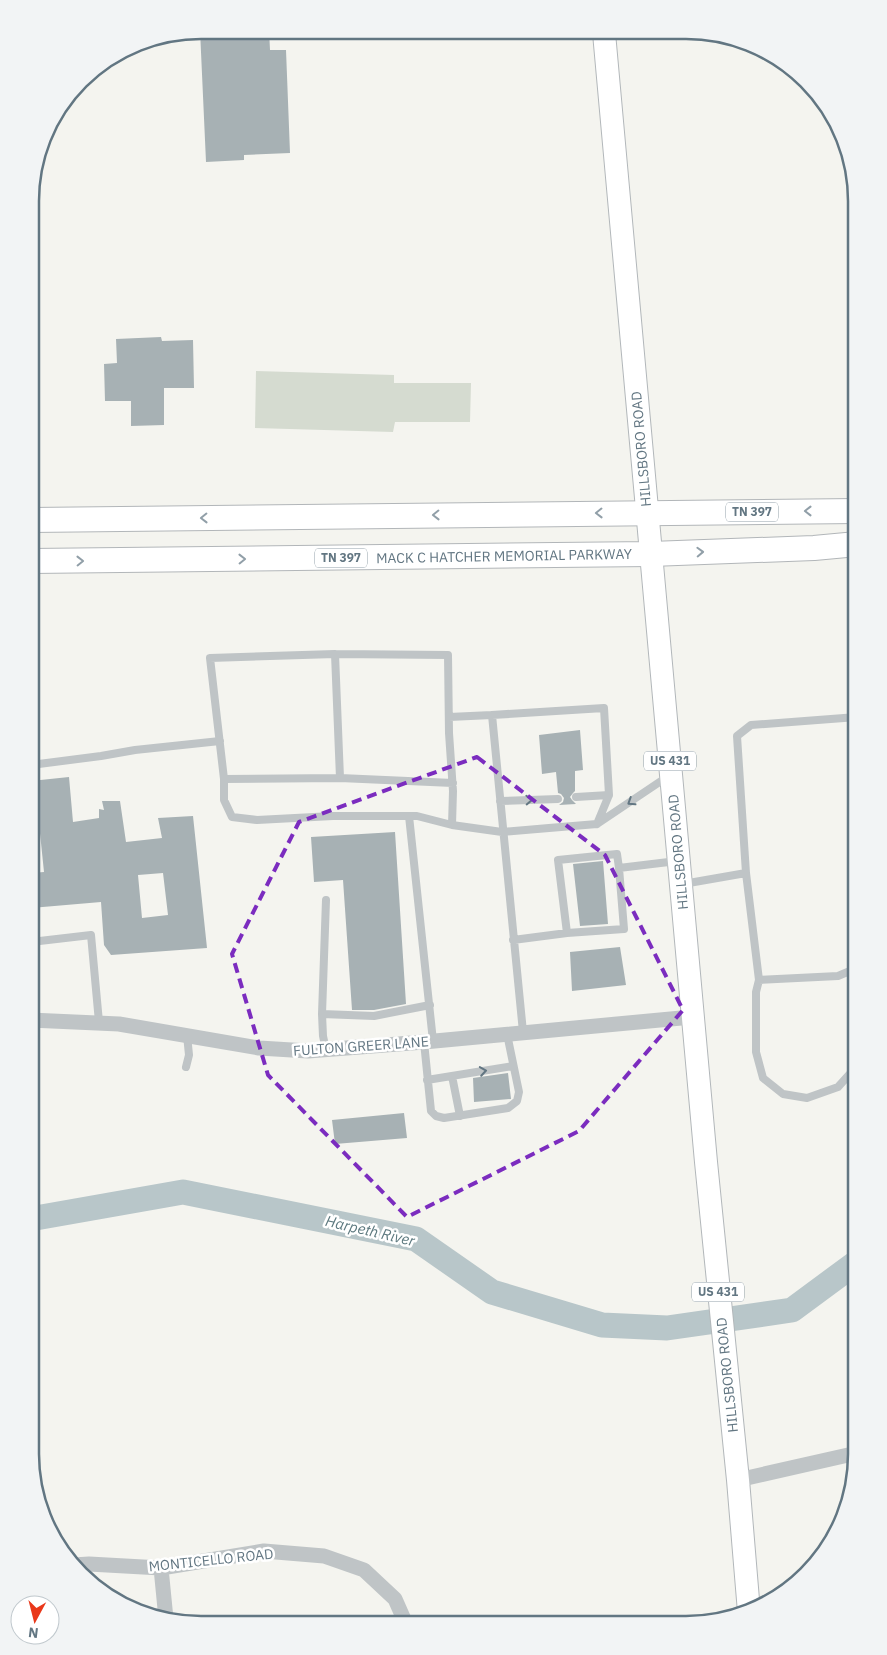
<svg xmlns="http://www.w3.org/2000/svg" width="887" height="1655" viewBox="0 0 887 1655" font-family="'IBM Plex Sans',sans-serif">
	<style>
		.green { fill: #d5dbd0 }
		.lines { fill: none; stroke-linecap: round; stroke-linejoin: round }
		.river { stroke: #b8c6c9; stroke-width: 25 }
		.building { fill: #a7b1b4; fill-rule: evenodd }
		.primary-casing { stroke: #b2b7ba; stroke-width: 24 }
		.trunk-casing { stroke: #b2b6b9; stroke-width: 26 }
		.service { stroke: #bfc4c6; stroke-width: 8 }
		.minor { stroke: #bfc4c6; stroke-width: 15 }
		.primary { stroke: #fff; stroke-width: 22 }
		.trunk { stroke: #fff; stroke-width: 24 }
		.oneway { stroke: #919fa8 }
		.oneway2 { stroke: #627682 }
		.marked { fill: none; stroke: #7b2cbf; stroke-width: 4; stroke-dasharray: 10 6; stroke-linejoin: round }
		.labels { text-anchor: middle; stroke-width: 5; stroke-linejoin: round; paint-order: stroke }
		.shield { fill: #fff; stroke: #919fa8; stroke-width: 1 }
		.shield-label { font-size: 12px; font-weight: bold; fill: #627682 }
		.street-label { font-size: 14px; fill: #627682; stroke: #fff }
		.water-label { font-size: 15px; font-style: italic; fill: #5d797f; stroke: #fff }
		.rim { fill: none; stroke: #627682; stroke-width: 2.5 }
	</style>
	<rect width="100%" height="100%" fill="#f4f4ef"/>
	<path class="green" d="M256,371L394,375V383H471L470,422H395L393,432L255,428Z"/>
	<g class="lines">
		<path class="river" d="M30,1219L183,1192L416,1239L492,1292L602,1325L667,1328L792,1310L857,1262"/>
	</g>
	<path class="building" d="M200,30H269L270,50H286L290,153L244,155V160L206,162Z
		M161,337L162,341L193,340L194,388H164V425L131,426V401H105L104,364L117,363L116,339Z
		M580,730L583,770L575,771V791L573,793L570,797L572,800L576,804L559,805L563,802L564,798L561,794L558,793L556,772L542,774L539,735Z
		M69,777L73,822L99,818V809L104,810L102,801H120L126,842L162,838L158,818L193,816L207,948L111,955L104,945L101,902L31,908V873L44,872L38,814L31,815V781ZM163,873L168,915L142,918L138,875Z
		M395,832L406,1004L374,1010H352L343,880L314,882L311,837Z
		M603,861L608,924L580,926L573,864Z
		M620,947L626,985L572,991L570,952Z
		M508,1073L511,1099L474,1102L473,1078Z
		M404,1113L407,1138L335,1144L332,1120Z"/>
	<g class="lines">
		<g class="primary-casing">
			<path id="primary" d="M604,33L706,1162L738,1480L749,1612"/>
		</g>
		<g class="trunk-casing">
			<path id="trunk" d="M31,520L857,511
				M31,561L651,554L814,548L857,544"/>
		</g>
		<path class="service" d="M449,717L492,715
			M31,765L101,756L135,750L220,741
			M340,778L453,783
			M224,779L210,658L335,654
			M576,797L609,795
			M500,801L558,799
			M409,816L433,1041
			M452,825L453,791L449,733L448,655L335,654L340,778L224,779V800L232,817L257,820L333,816H417L452,825L502,832L549,828L597,824L667,777
			M683,884L746,873
			M567,933L624,929L619,868
			M513,940L567,933L558,860L617,854L619,868L677,861
			M31,942L91,935L99,1022
			M857,968L838,976L759,980L746,873L737,736L751,725L857,717
			M759,980L756,992V1052L763,1078L783,1094L807,1098L838,1087L857,1066
			M322,1014L374,1016L430,1005
			M523,1032L492,715L604,708L609,795L597,824
			M424,1042L431,1111L436,1116L444,1118L508,1108L517,1101L519,1092L507,1034
			M326,1050L323,1036L322,1014L326,900
			M186,1067L189,1055L187,1035
			M452,1076L460,1116
			M427,1080L513,1066"/>
		<path class="minor" d="M30,1020L119,1024L259,1048L308,1051L424,1042L692,1017
			M738,1480L857,1453
			M74,1565L89,1564L161,1568L264,1551L324,1556L364,1570L395,1599L406,1624
			M161,1568L166,1619"/>
		<use href="#primary" class="primary"/>
		<use href="#trunk" class="trunk"/>
	</g>
	<defs><path id="oneway-chevron" d="M-2-3.5L2.5 0L-2 3.5" fill="none" stroke-width="1.6" stroke-linecap="round" stroke-linejoin="round" transform="scale(1.25)"/></defs>
	<g class="oneway">
		<use href="#oneway-chevron" transform="translate(808 511) rotate(180)"/>
		<use href="#oneway-chevron" transform="translate(599 513) rotate(179)"/>
		<use href="#oneway-chevron" transform="translate(436 515) rotate(179)"/>
		<use href="#oneway-chevron" transform="translate(204 518) rotate(179)"/>
		<use href="#oneway-chevron" transform="translate(700 552) rotate(-2)"/>
		<use href="#oneway-chevron" transform="translate(242 559) rotate(-1)"/>
		<use href="#oneway-chevron" transform="translate(80 561) rotate(-1)"/>
	</g>
	<g class="oneway2">
		<use href="#oneway-chevron" transform="translate(529 800) rotate(-2)"/>
		<use href="#oneway-chevron" transform="translate(631 802) rotate(147)"/>
		<use href="#oneway-chevron" transform="translate(483 1071) rotate(-9)"/>
	</g>
	<path class="marked" d="M477,757L605,855L683,1010L579,1131L407,1217L268,1075L232,954L299,822Z"/>
	<g class="labels">
		<g class="shield">
			<rect x="726" y="502.5" width="52" height="19" rx="4"/>
			<rect x="315" y="548.5" width="52" height="19" rx="4"/>
			<rect x="644" y="751.5" width="52" height="19" rx="4"/>
			<rect x="692" y="1282.5" width="52" height="19" rx="4"/>
		</g>
		<g class="shield-label">
			<text x="752" y="516">TN 397</text>
			<text x="341" y="562">TN 397</text>
			<text x="670" y="765">US 431</text>
			<text x="718" y="1296">US 431</text>
		</g>
		<g class="street-label">
			<text transform="translate(641 449) rotate(-95)" y="5">HILLSBORO ROAD</text>
			<text transform="translate(504 556) rotate(-1)" y="5">MACK C HATCHER MEMORIAL PARKWAY</text>
			<text transform="translate(678 852) rotate(-95)" y="5">HILLSBORO ROAD</text>
			<text transform="translate(361 1046) rotate(-4)" y="5">FULTON GREER LANE</text>
			<text transform="translate(727 1375) rotate(-96)" y="5">HILLSBORO ROAD</text>
			<text transform="translate(211 1560) rotate(-6)" y="5">MONTICELLO ROAD</text>
		</g>
		<g class="water-label">
			<text transform="translate(370 1231) rotate(13)" y="5">Harpeth River</text>
		</g>
	</g>
	<path d="M0 0H887V1655H0ZM201 39H686A162 162 0 0 1 848 201V1454A162 162 0 0 1 686 1616H201A162 162 0 0 1 39 1454V201A162 162 0 0 1 201 39Z" fill="#f2f4f5" fill-rule="evenodd"/>
	<path class="rim" d="M201 39H686A162 162 0 0 1 848 201V1454A162 162 0 0 1 686 1616H201A162 162 0 0 1 39 1454V201A162 162 0 0 1 201 39Z"/>
	<g transform="translate(35 1620) rotate(187)"><circle r="24" fill="#ffffff" stroke="#c0c8cd"/>
	<path d="M0-4L9 19L0 12L-9 19Z" fill="#e9381a"/>
	<text y="-8" font-size="14" font-weight="bold" text-anchor="middle" fill="#627682">N</text>
	</g>
</svg>
